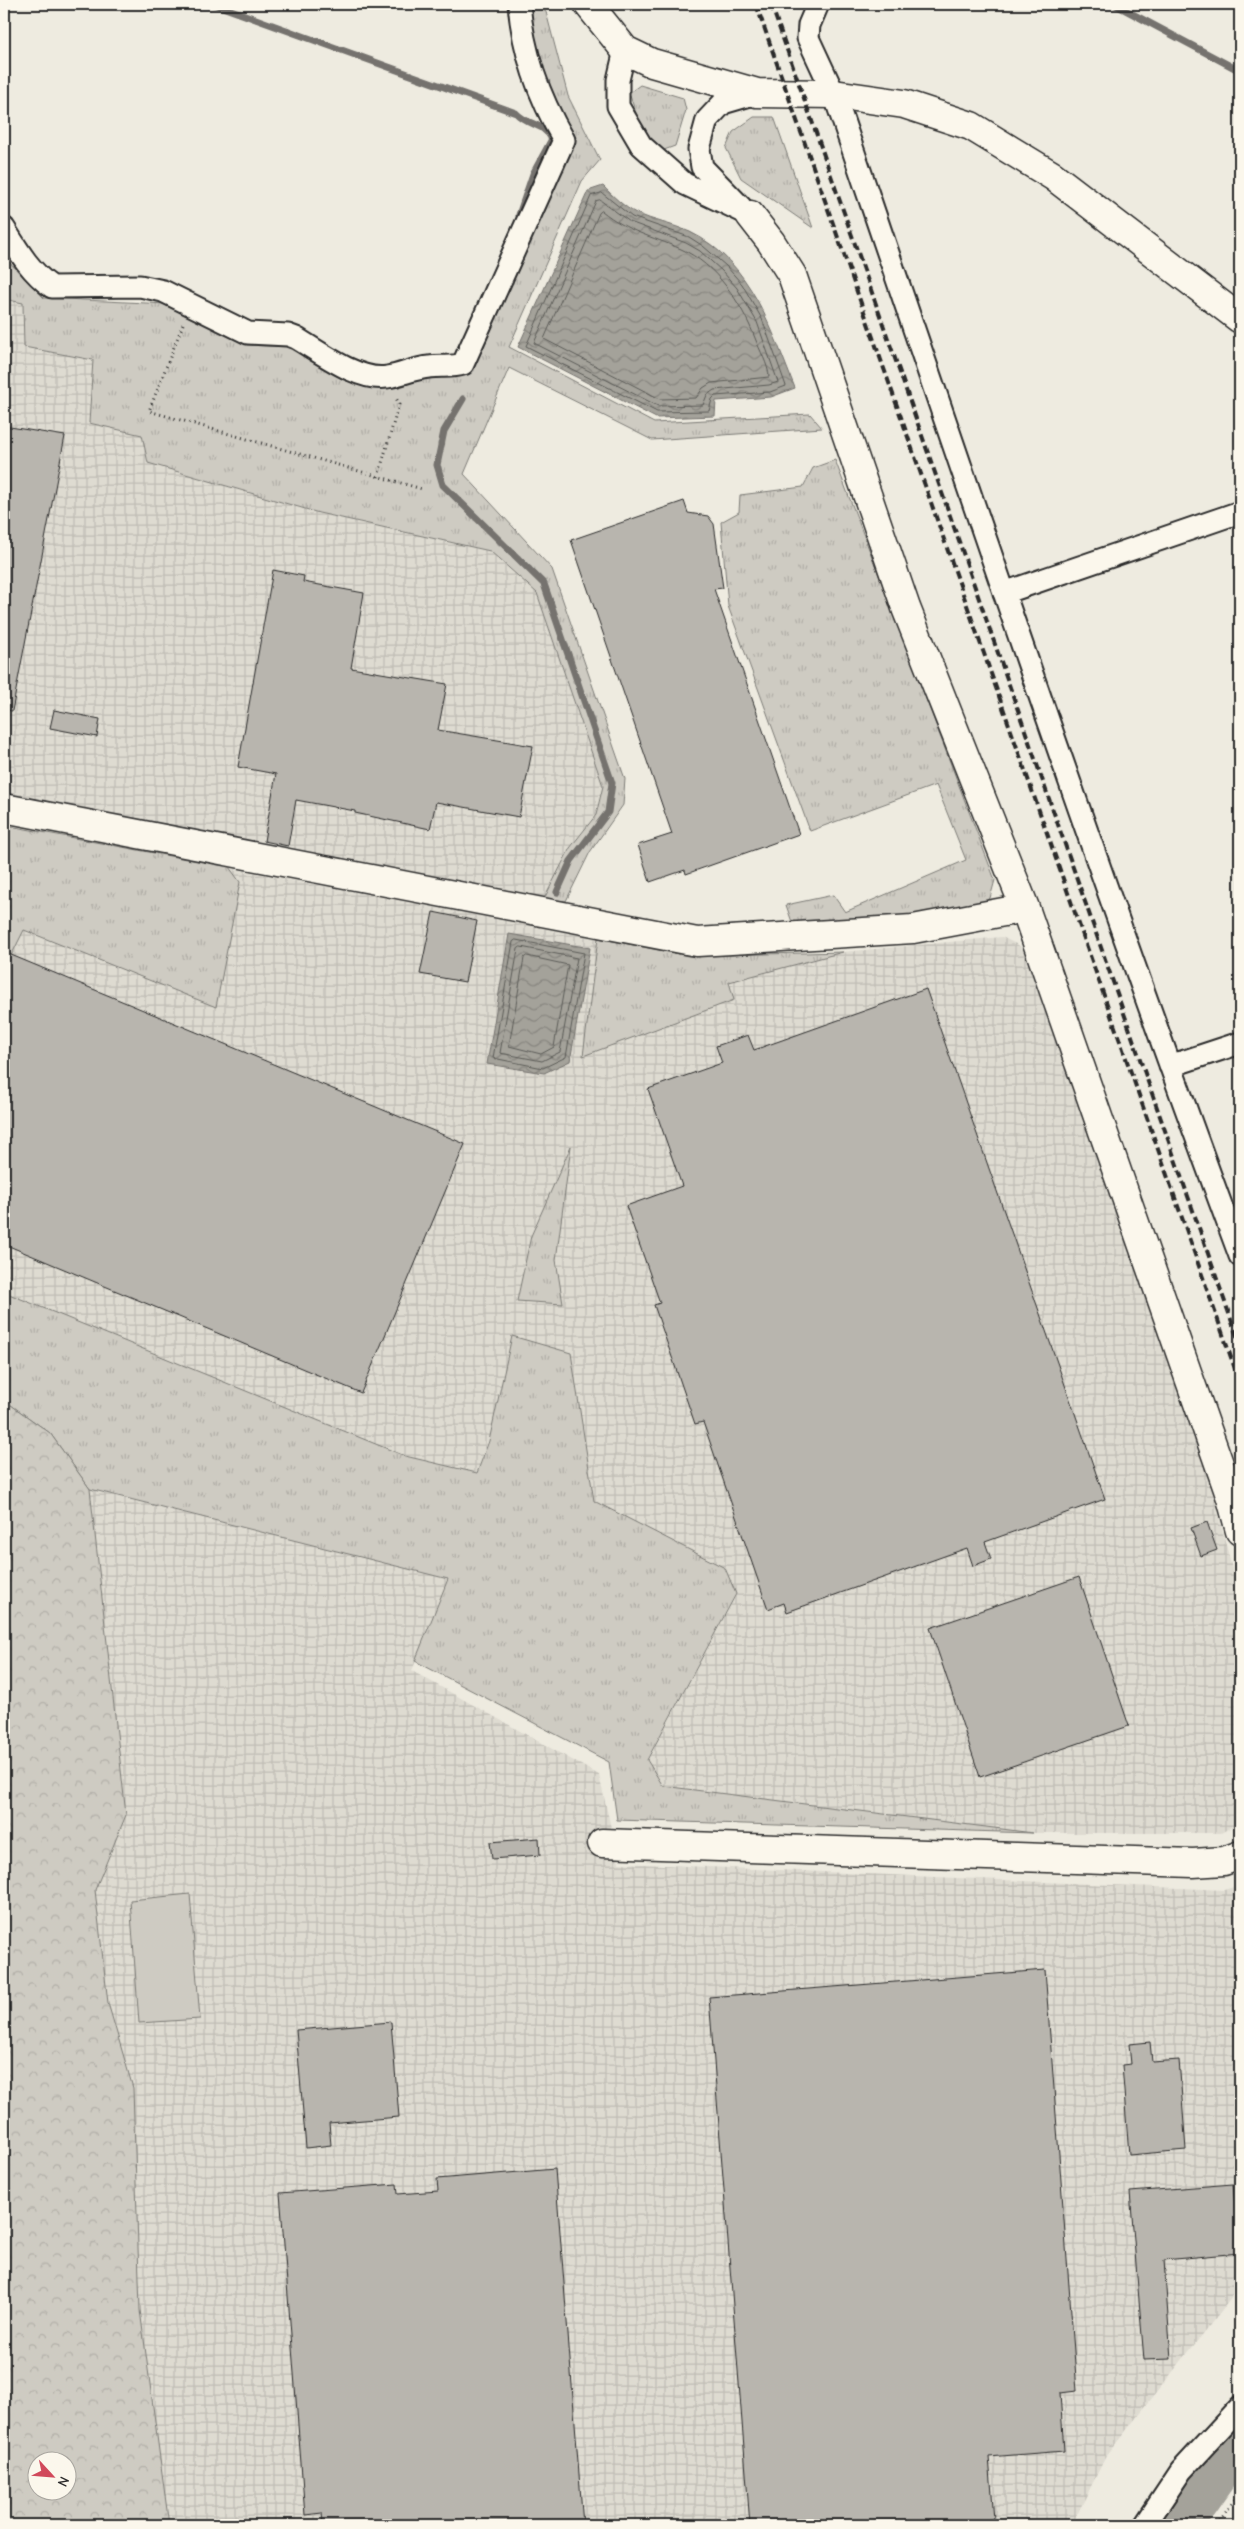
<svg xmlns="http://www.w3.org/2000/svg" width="1244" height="2529" viewBox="0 0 1244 2529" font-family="'Comic Neue',sans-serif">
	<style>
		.industrial { fill: url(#industrial-grid) }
		.grass { fill: url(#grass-tufts); stroke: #7c7b76 }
		.forest { fill: url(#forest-crowns); stroke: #7c7b76; fill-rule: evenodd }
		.pitch { fill: #cecbc2; stroke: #7c7b76 }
		.water { fill: url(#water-waves); stroke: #74726e }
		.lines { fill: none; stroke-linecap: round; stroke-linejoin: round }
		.shore { stroke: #5b5b57; stroke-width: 1 }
		.stream { stroke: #74726e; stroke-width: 7 }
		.river { stroke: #a4a29a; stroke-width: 40 }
		.building { fill: #b8b5ae; stroke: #2b2b2b }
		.street-casing { stroke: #2b2b2b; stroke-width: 25 }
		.secondary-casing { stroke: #2b2b2b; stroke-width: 31 }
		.path { stroke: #2b2b2b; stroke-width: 3; stroke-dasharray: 1 4; stroke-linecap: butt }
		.street { stroke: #fbf7ec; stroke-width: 21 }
		.secondary { stroke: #fbf7ec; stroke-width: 28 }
		.rail { stroke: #2b2b2b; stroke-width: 4; stroke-dasharray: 8 4; stroke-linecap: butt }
	</style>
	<defs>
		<pattern id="industrial-grid" width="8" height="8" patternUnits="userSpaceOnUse" patternTransform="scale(1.25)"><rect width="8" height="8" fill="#dedbd1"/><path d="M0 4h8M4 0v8" fill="none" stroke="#bfbcb4"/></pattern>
		<pattern id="grass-tufts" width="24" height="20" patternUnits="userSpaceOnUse" patternTransform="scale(1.25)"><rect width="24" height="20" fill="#cecbc2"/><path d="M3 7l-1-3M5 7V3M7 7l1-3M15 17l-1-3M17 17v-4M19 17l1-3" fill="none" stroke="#b1aea7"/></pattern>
		<pattern id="forest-crowns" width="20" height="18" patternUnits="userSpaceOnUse" patternTransform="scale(1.25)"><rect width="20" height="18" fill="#cecbc2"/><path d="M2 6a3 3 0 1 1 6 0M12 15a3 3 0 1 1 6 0" fill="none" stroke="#b1aea7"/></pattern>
		<pattern id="water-waves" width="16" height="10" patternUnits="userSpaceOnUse" patternTransform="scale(1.25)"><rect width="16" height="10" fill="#a4a29a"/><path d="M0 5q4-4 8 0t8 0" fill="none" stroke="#86847e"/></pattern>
	</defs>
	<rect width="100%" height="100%" fill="#eeebe0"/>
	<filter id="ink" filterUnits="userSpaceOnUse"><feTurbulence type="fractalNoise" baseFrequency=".02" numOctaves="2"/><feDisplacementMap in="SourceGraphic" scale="10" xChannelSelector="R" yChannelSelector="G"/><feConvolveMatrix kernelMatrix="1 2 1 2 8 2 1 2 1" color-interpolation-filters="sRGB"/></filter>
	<g filter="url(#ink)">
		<path class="industrial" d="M4,299L23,302L24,347L93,360L89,423L142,435L148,463L319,513L490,551L537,593L603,786L596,815L570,848L544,899L4,795Z
			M4,825L688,956L843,952L1002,937L1022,947L1206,1465L1240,1600V1822L1221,1833H1033L663,1787L647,1761L736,1595L594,1501L488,1441L477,1473L56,1377L4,1345Z
			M56,1488L90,1489L448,1579L412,1671L599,1775L619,1863L1224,1890L1240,1885V2287L1106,2456L1072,2525H142Z"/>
		<path class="grass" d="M536,4L546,12L568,96L600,160L582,181L509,347L654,423L810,414L822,428L652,440L509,368L464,474L552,569L625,779L623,805L590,852L566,901L544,899L570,848L596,815L603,786L537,593L490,551L319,513L148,463L142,435L89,423L93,360L24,347L23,303L4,299V257L44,298L166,304L247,345L291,347L368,387L467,374L574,139L553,105L528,12Z
			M640,85L683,98L686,110L675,146L664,150L642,130L629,93Z
			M754,117H774L813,228L741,178L726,148L733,132Z
			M835,460L995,880L990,898L968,912L792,922L786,905L833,895L845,912L966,860L936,785L810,831L728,606L721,522L739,512L740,495L803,487L813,468Z
			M4,825L229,867L240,882L216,1007L24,930L4,970Z
			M598,938L688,956L843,952L729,982L734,1000L583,1056Z
			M571,1146L556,1260L563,1304L517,1301L531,1236Z
			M4,1292L405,1456L477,1473L489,1441L512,1336L571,1353L594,1501L725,1568L736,1594L647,1760L663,1786L1033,1833L617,1820L609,1762L415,1661L448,1579L90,1489L50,1433L4,1400Z"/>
		<path class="forest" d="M4,1400L50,1433L90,1489L126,1815L95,1890L108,2003L133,2088L140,2310L169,2525H4ZM38,2462H68V2492H38Z"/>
		<path class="pitch" d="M190,1894L200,2019L139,2023L130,1900Z"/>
		<path class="water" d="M603,186C613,196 624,207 636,213C653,221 673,224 690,232C751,261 772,331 795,388L771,397L716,401L715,416L656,418L518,347L588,191Z
			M509,934L590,948L570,1061L544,1073L487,1064Z"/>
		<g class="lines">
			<path class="shore" d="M602,193L632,217L689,237L703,246L726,266L742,284L762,319L786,386L770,392L715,396L712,399L709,411L657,412L526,346L591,196Z
				M600,200L630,222L686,243L700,251L722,271L737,288L757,322L778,382L769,385L714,390L707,395L703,405L658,406L534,343L596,201Z
				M602,211C628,232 651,236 681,249C716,264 742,304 755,338C759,349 769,366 769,377L711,383L703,388L696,398L660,399L544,339L599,213Z
				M516,940L584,953L566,1057L543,1068L493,1058L513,942Z
				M521,947L577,958L560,1052L542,1061L500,1053L518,949Z
				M527,956L568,965L554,1047L541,1054L509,1046L524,958Z"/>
			<path class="stream" d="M214,4L516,113C528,126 543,122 552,139L533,174L519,215
				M1114,4L1240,71
				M463,399L444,431L437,465L443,485L544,584L612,783L608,812L571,861L557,892"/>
			<path class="river" d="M1182,2525L1220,2471L1240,2449"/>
		</g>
		<path class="building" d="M4,426L65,436L12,711L4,710Z
			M684,501L688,513L708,516L714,524L723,588L714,589L799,834L686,874L685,870L650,882L638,845L672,834L571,540Z
			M273,570L304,576L303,582L364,593L351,668L447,684L438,730L533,746L519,817L436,802L430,829L355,813V811L296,800L288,846L264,841L276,774L238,767Z
			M54,710L100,719L97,737L50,728Z
			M433,912L477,921L465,982L420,974Z
			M4,952L465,1144L361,1393L4,1244Z
			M926,989L1105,1499L985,1542L991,1559L973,1566L967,1548L787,1612L784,1603L768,1609L703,1422L695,1424L654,1305L660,1303L626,1206L682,1186L648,1089L722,1063L716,1046L748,1035L754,1050Z
			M1207,1522L1217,1550L1201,1556L1191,1528Z
			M1079,1577L1129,1726L980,1777L930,1628Z
			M539,1838L540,1855L492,1859L490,1842Z
			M1045,1970L1077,2391L1060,2393L1064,2451L989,2457L994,2519L969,2521L970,2525H750L709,1997Z
			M391,2022L399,2117L329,2123L331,2145L306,2148L296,2030Z
			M1150,2042L1152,2062L1179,2060L1186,2150L1129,2155L1122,2065L1131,2064L1129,2044Z
			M555,2169L583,2525H323L322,2513L305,2515L280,2193L397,2184L398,2194L438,2191L437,2179Z
			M1233,2184L1239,2253L1164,2260L1171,2359L1144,2360L1130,2192Z"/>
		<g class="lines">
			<g class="street-casing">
				<path id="street" d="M818,4L809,25L808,38L834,94C966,482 1097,871 1240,1256
					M625,50L618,80V106L641,145L685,184L750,215
					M741,207L702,167L699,149L707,120L723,103L757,93
					M4,228C17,249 31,273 52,287L140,286L163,291L248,333L288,335L296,338C320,352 359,382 387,377C401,375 415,368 429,367C441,365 451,368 463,364L564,140C540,99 523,51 519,4
					M1004,593L1240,512
					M1170,1066L1240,1043
					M1145,2525L1181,2471L1240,2407"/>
			</g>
			<g class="secondary-casing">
				<path id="secondary" d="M588,4L625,50L652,63L757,93L834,94L904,104L971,126L1053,176L1240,319
					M750,215L771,242L792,275L906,608L1025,908L1231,1498L1240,1531
					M4,808L697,942L913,929L1025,908
					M602,1843L1193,1863L1224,1861L1240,1855"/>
			</g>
			<path class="path" d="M183,324L149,411L422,489
				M378,477L399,404L395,396
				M1217,2525L1240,2492"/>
			<use href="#street" class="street"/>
			<use href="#secondary" class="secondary"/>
			<path class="rail" d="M756,4L1240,1383
				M771,4L1240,1345"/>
		</g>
	</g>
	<rect width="1244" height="2529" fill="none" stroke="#fbf7ec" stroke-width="20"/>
	<rect x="10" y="10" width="1224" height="2509" fill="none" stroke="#2b2b2b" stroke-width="2" filter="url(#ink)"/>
	<g transform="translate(52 2476) rotate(116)"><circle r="24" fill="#fbf7ec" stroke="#a8a59f"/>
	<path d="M0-4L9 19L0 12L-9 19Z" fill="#d1495b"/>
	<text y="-8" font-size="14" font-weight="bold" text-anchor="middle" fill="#2b2b2b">N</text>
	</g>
</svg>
